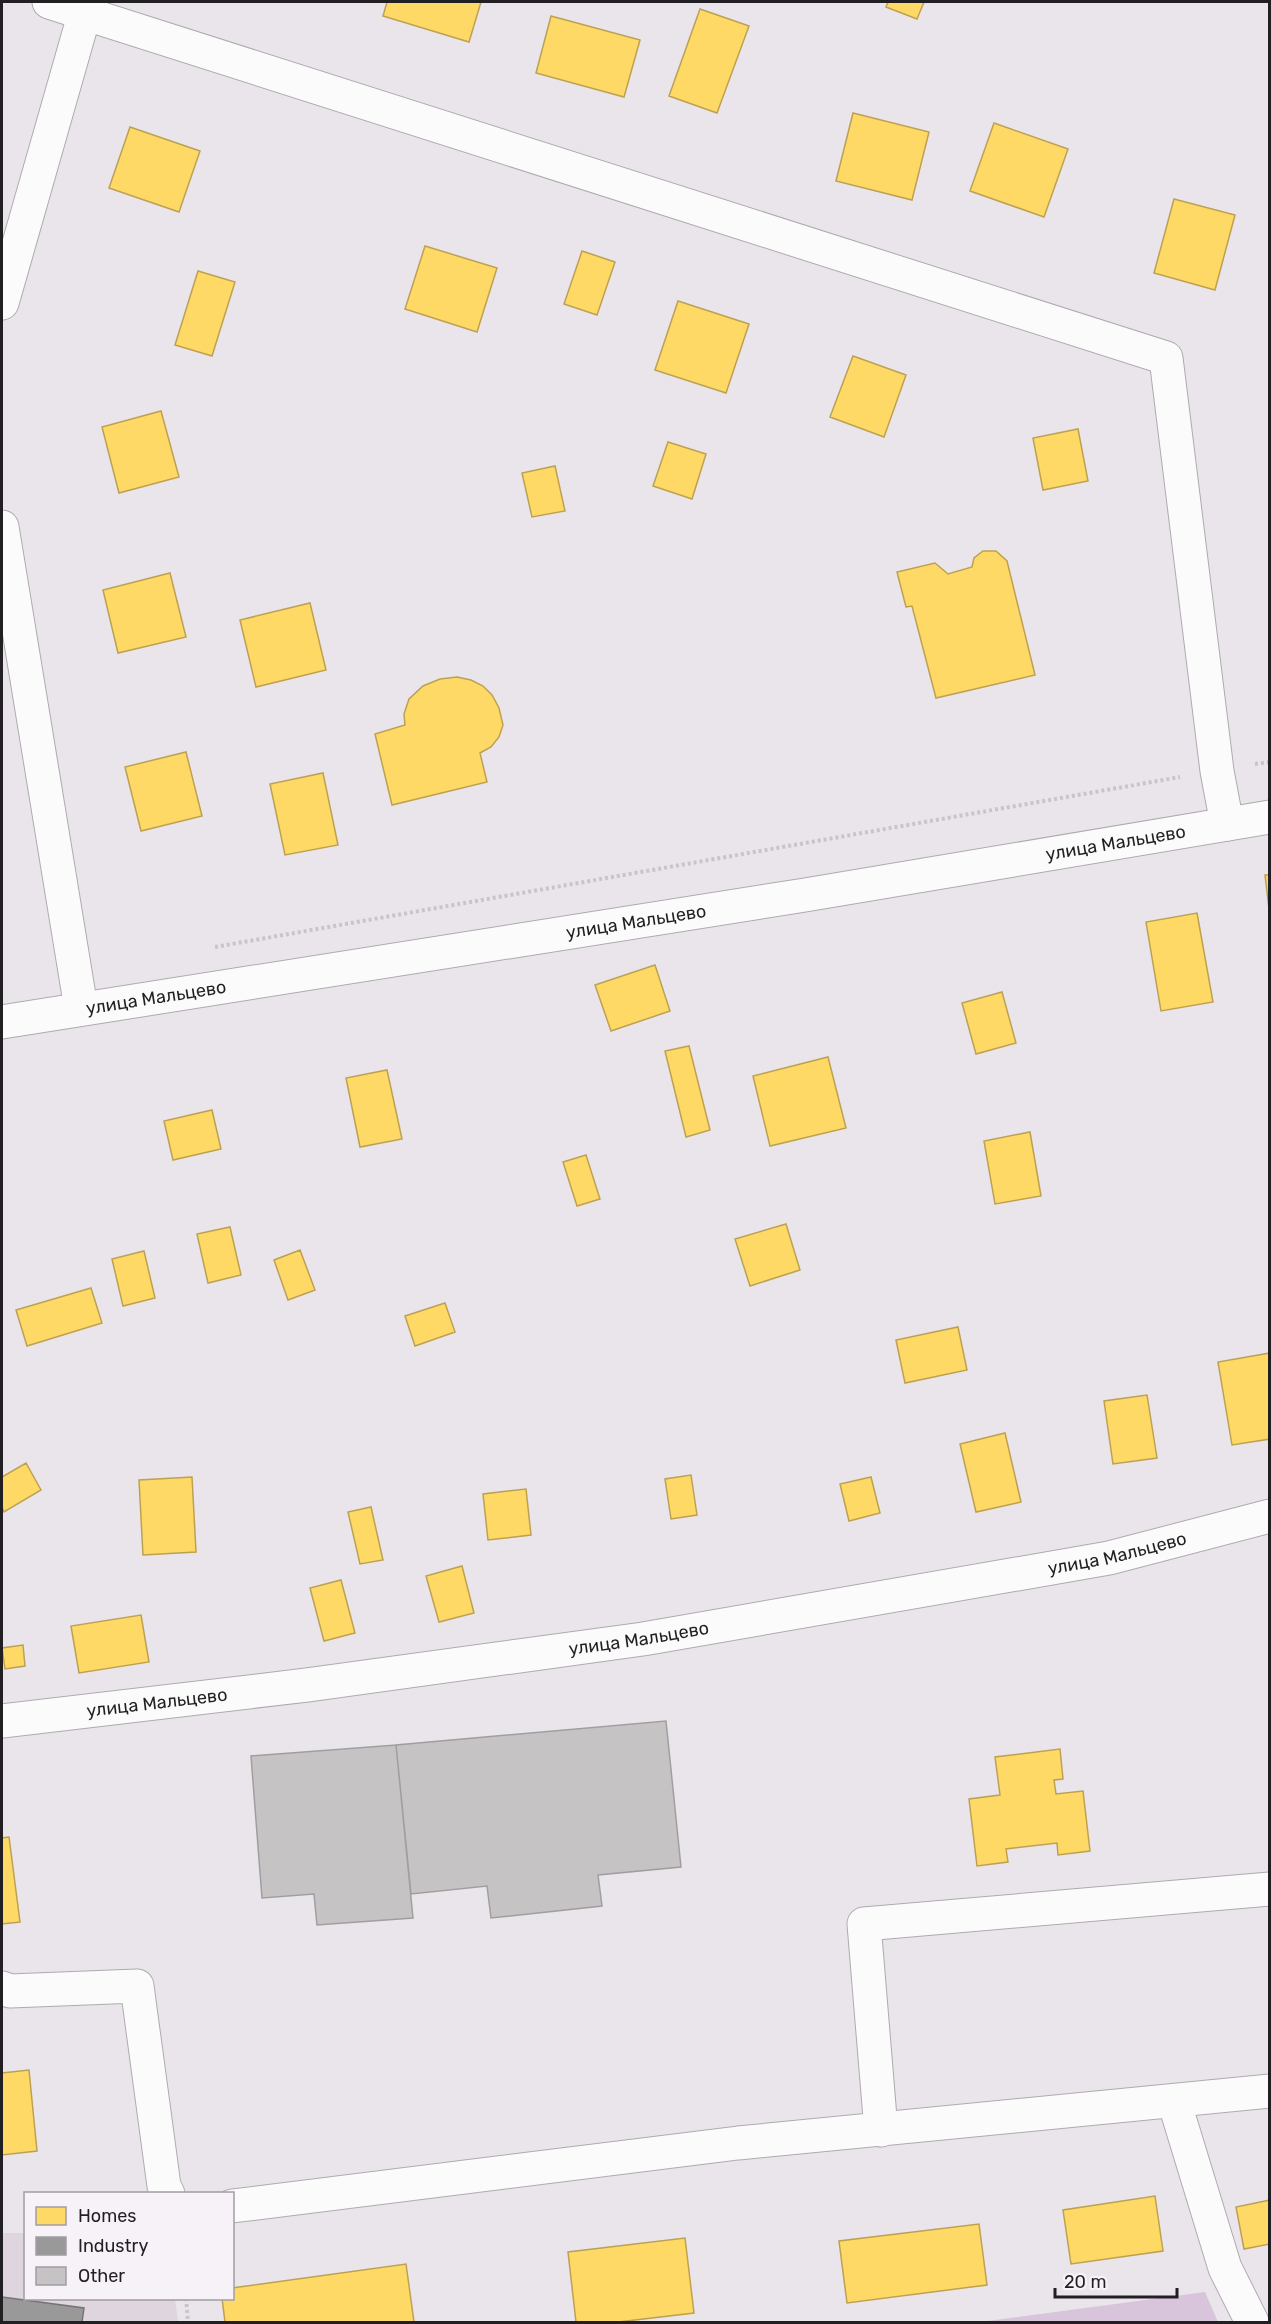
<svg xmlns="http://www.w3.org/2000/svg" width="1271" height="2324" viewBox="0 0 1271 2324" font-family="Rubik,sans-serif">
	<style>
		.built { fill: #ded5df }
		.green { fill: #d8c4db }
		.homes { fill: #ffd966; stroke: #bda152; stroke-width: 1.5 }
		.industry { fill: #999; stroke: #757475; stroke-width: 1.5 }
		.building { fill: #c6c3c5; stroke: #a19ea0; stroke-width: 1.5 }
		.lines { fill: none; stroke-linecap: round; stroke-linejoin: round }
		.minor-casing { stroke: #aeabae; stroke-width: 35 }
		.path { stroke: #c7c6c7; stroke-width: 4; stroke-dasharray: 3 3; stroke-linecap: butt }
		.minor { stroke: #fcfbfc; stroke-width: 33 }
		.labels { text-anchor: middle; stroke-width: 6; stroke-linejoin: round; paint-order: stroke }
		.street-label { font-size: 18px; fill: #221f22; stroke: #f7f1f8 }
	</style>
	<rect width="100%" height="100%" fill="#e9e5ea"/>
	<path class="built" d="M2,2233H25L26,2298L175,2299L178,2322H2Z"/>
	<path class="green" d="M1205,2292L1218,2322H980Z"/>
	<path class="homes" d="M387,2H481L469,42L383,16Z
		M888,2H924L917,19L886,7Z
		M700,9L749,26L717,113L669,96Z
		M551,16L640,40L624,97L536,73Z
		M853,113L929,132L912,200L836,181Z
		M994,123L1068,149L1044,217L970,191Z
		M130,127L200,151L179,212L109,188Z
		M1174,199L1235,215L1215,290L1154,273Z
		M425,246L497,268L477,332L405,309Z
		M582,251L615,262L597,315L564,304Z
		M198,271L235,282L212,356L175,345Z
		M678,301L749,324L726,393L655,370Z
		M853,356L906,375L884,437L830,417Z
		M161,411L179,477L119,493L102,427Z
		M1078,429L1088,481L1043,490L1033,438Z
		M668,442L706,454L692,499L653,486Z
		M555,466L565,511L532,517L522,473Z
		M983,551H996L1007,561L1035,675L936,698L912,606L906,607L897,572L935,563L948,574L972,567L974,558Z
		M170,573L186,637L118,653L103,590Z
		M310,603L326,670L256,687L240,620Z
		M457,677L471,680L483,686L492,695L499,708L503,725L499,737L491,747L480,753L487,782L392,805L375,734L405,725L404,714L409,699L423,686L440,679Z
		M186,752L202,816L141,831L125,767Z
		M323,773L338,845L285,855L270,784Z
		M1265,875H1270V909H1269Z
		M1197,913L1213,1002L1161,1011L1146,922Z
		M655,965L670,1011L611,1031L595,985Z
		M1002,992L1016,1043L976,1054L962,1003Z
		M689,1046L710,1130L686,1137L665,1051Z
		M828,1057L846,1128L770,1146L753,1076Z
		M387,1070L402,1139L360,1147L346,1078Z
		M212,1110L221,1149L173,1160L164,1121Z
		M1030,1132L1041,1196L995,1204L984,1141Z
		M586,1155L600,1199L577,1206L563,1162Z
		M786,1224L800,1270L750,1286L735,1239Z
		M230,1227L241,1275L208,1283L197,1234Z
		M300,1250L315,1290L288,1300L274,1260Z
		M144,1251L155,1298L123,1306L112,1259Z
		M91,1288L102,1323L27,1346L16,1310Z
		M445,1303L455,1332L415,1346L405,1316Z
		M958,1327L967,1370L905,1383L896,1340Z
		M1270,1353V1439L1232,1445L1218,1362Z
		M1147,1395L1157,1458L1113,1464L1104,1401Z
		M1005,1433L1021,1502L976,1512L960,1444Z
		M26,1463L41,1490L4,1512L2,1507V1477Z
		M691,1475L697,1515L671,1519L665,1479Z
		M192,1477L196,1552L143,1555L139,1480Z
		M871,1477L880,1513L849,1521L840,1484Z
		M526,1489L531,1535L488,1540L483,1494Z
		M371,1507L383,1560L360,1564L348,1512Z
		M462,1566L474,1613L439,1622L426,1576Z
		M341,1580L355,1633L324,1641L310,1588Z
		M141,1615L149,1662L79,1673L71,1626Z
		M23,1645L25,1666L5,1669L2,1648Z
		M1060,1749L1063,1779L1054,1780L1056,1794L1083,1791L1090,1851L1058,1855L1057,1843L1006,1849L1008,1862L977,1866L969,1799L1000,1795L995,1757Z
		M9,1837L20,1922L2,1924V1838Z
		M29,2070L37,2151L2,2155V2073Z
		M1155,2196L1163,2251L1071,2264L1063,2210Z
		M1270,2200V2244L1244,2249L1236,2207Z
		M979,2224L987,2285L847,2303L839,2241Z
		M685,2238L694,2313L618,2322H576L568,2252Z
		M406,2264L414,2322H225L222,2298H232V2288Z"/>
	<path class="industry" d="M2,2297L84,2308L82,2322H2Z"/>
	<path class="building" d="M666,1721L681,1867L598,1875L602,1906L491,1918L487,1886L411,1894L396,1745Z
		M396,1745L413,1918L317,1925L314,1894L262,1898L251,1756Z"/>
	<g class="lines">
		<g class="minor-casing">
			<g id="minor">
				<path d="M49,2L1166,358L1217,771L1227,824"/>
				<path d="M2,303L85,12"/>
				<path d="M2,527L81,1008"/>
				<path id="s1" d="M2,1022L805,895L1270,817"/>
				<path id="s2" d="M2,1721L307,1685L643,1639L1109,1558L1270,1516"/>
				<path d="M2,1988L10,1991L137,1986L164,2186L168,2194"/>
				<path d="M1174,2101L1225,2268L1252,2322"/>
				<path d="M881,2130L864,1924L1270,1889"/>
				<path d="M232,2206L738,2143L1270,2091"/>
			</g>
		</g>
		<path class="path" d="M1255,764L1270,762
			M215,947L1180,777
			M186,2298L188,2322"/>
		<use href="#minor" class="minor"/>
	</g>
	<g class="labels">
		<g class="street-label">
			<text dy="6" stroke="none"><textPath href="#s1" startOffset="1128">улица Мальцево</textPath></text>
			<text dy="6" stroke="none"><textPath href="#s1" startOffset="642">улица Мальцево</textPath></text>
			<text dy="6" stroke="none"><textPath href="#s1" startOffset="156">улица Мальцево</textPath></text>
			<text dy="6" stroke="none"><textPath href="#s2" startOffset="1128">улица Мальцево</textPath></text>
			<text dy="6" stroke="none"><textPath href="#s2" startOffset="642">улица Мальцево</textPath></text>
			<text dy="6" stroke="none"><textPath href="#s2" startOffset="156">улица Мальцево</textPath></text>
		</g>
	</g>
	<rect width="1271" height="2324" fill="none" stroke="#221f22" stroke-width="6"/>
	<rect x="24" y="2192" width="210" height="108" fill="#f7f1f8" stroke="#a29da2" stroke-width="1.5"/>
	<rect x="36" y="2207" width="30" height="18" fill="#ffd966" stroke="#a29da2" stroke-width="1.5"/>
	<text x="78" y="2222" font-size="18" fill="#221f22">Homes</text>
	<rect x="36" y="2237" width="30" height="18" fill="#999999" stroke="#a29da2" stroke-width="1.5"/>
	<text x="78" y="2252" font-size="18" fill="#221f22">Industry</text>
	<rect x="36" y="2267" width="30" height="18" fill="#c6c3c5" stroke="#a29da2" stroke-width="1.5"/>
	<text x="78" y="2282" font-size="18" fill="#221f22">Other</text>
	<path d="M1055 2288v9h122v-9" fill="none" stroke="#221f22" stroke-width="3"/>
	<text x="1064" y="2288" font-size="18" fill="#221f22" stroke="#f7f1f8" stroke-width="4.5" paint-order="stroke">20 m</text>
</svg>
